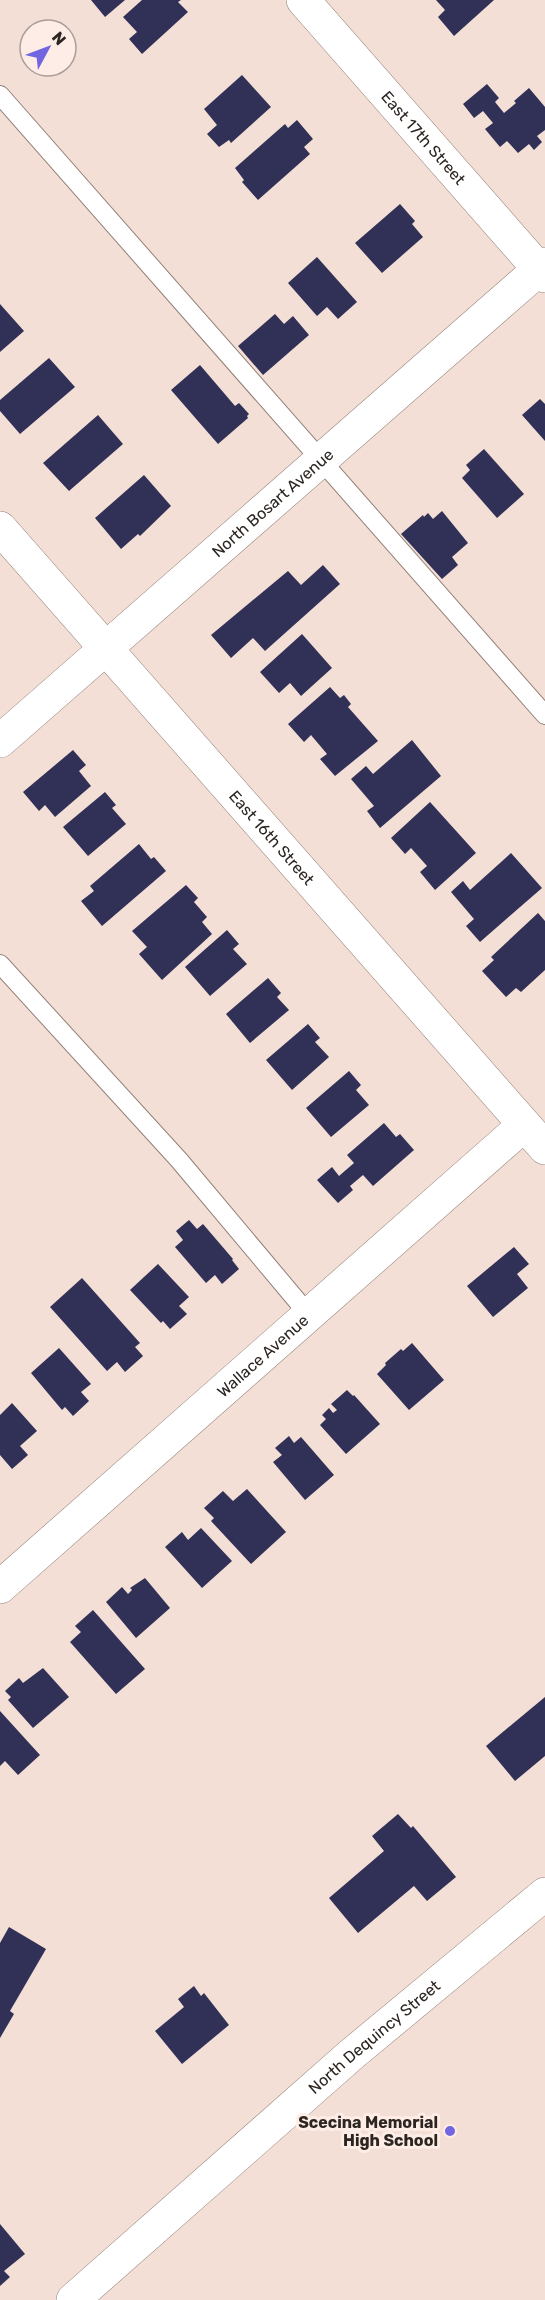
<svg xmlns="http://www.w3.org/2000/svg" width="545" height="2300" viewBox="0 0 545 2300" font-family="Rubik,sans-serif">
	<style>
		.building { fill: #313056 }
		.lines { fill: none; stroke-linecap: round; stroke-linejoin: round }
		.service-casing { stroke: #938078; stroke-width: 20 }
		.minor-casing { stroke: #938078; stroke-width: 34 }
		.tertiary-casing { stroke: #938078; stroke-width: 34 }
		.secondary-casing { stroke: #938078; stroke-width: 34 }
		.service { stroke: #fff; stroke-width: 18 }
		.minor { stroke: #fff; stroke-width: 33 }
		.tertiary { stroke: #fff; stroke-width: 33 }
		.secondary { stroke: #fff; stroke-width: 33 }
		.poi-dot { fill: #7166e0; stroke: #feede6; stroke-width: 2 }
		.labels { text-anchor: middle; stroke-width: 6; stroke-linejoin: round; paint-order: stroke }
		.street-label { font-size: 16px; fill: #2c2521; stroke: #feede6 }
		.poi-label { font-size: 16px; font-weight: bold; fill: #2c2521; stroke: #feede6; text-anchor: end }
	</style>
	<rect width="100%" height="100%" fill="#f4dfd6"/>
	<path class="building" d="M91,0H125L105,17Z
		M142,0H181L178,2L188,12L142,54L129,39L137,32L123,17Z
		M436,0H494L454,36L438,17L445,10Z
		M242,75L271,107L231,143L229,140L219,147L207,134L217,125L204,109Z
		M487,84L499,98L495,102L504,113L516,103L514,101L529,88L545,107V130L537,136L542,142L534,150L529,144L518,153L507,141L500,147L485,129L493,123L483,111L474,118L463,104Z
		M297,120L313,139L304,147L310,154L258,200L242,182L244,180L235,168L285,124L288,128Z
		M400,204L415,221L412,224L423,237L382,273L355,243Z
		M317,257L357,302L338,319L327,307L317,316L288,283Z
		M0,304L24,331L0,352Z
		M275,314L284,324L293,316L309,335L263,375L238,346Z
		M49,358L75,387L20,434L0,411V400Z
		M200,365L235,406L239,403L249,414L247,416L248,418L218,444L171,390Z
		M540,399L545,404V441L522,415Z
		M98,415L123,444L69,491L43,463Z
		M484,449L524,494L497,518L462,478L470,470L466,465Z
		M144,475L171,506L140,536L138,534L121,549L95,518Z
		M442,511L468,543L452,557L458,565L442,579L401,534L423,515L424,517L428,513L433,519Z
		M323,565L340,584L265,651L253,638L231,658L211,635L288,571L301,585Z
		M302,634L332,668L301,696L290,683L279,693L260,672Z
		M330,687L340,698L344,695L351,704L348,707L378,741L335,776L320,759L327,754L311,735L304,742L288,724Z
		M412,740L441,776L380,828L367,811L374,806L351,779L366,766L373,774Z
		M73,750L86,765L79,771L91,786L55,817L45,805L39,811L23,792Z
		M105,792L116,805L112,808L126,824L88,856L63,827Z
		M430,802L476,853L435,890L420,872L427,866L411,848L405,854L391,838Z
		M139,844L151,859L154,857L166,871L102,926L81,901L94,891L90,886Z
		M511,853L542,888L480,942L466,926L474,919L451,892L463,881L470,890Z
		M186,885L198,898L194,902L207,917L202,922L212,934L162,980L139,954L147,947L132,931Z
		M538,913L545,921V970L521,992L516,988L506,997L482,971L494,960L491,957Z
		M227,930L239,944L233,949L247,964L210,996L185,967Z
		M268,978L281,993L277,997L289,1010L250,1043L226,1014Z
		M308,1024L320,1038L315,1042L329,1057L292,1090L266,1060Z
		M349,1071L361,1085L356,1090L369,1105L331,1137L306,1108Z
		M384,1123L396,1137L400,1134L414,1150L373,1186L363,1175L350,1186L353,1190L338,1203L317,1180L332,1167L339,1176L354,1163L347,1155Z
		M189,1220L197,1229L203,1224L233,1259L232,1260L239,1269L222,1284L215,1275L206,1283L175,1247L183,1240L176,1231Z
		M514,1247L529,1264L517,1274L528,1288L493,1317L467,1286Z
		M158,1264L189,1297L179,1306L187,1314L170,1329L163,1321L161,1323L130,1290Z
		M82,1278L140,1343L135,1347L143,1356L125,1372L117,1362L107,1371L50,1307Z
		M412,1343L444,1380L409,1410L377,1374L386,1365L385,1363L401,1349L403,1351Z
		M59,1348L91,1384L81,1392L89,1401L73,1416L65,1407L62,1410L31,1373Z
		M347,1390L353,1396L354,1395L380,1424L346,1454L320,1425L326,1419L322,1415L329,1408L333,1413L337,1410L331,1404Z
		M12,1403L37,1431L20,1446L28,1455L12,1469L0,1455V1415Z
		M289,1436L294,1443L301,1437L334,1475L305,1500L273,1462L282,1455L275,1448Z
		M247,1489L286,1532L251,1564L211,1521L214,1518L204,1508L223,1491L233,1501Z
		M201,1528L232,1561L202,1588L165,1547L182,1532L188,1540Z
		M145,1578L170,1608L136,1638L106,1602L122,1587L128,1594L132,1590L130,1588Z
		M93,1610L145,1669L116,1694L70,1642L81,1632L75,1626Z
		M43,1668L69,1697L33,1728L8,1700L11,1697L5,1691L19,1678L23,1683Z
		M545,1697V1756L515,1781L486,1746Z
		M0,1711L40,1755L18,1775L5,1761L0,1766Z
		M398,1814L411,1828L413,1826L456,1877L427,1901L414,1886L358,1933L329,1898L384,1851L372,1836Z
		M9,1927L46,1949L10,2011L14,2014L0,2038V1943Z
		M194,1986L201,1996L204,1993L229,2025L182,2064L155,2031L184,2007L178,1999Z
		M0,2224L25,2254L4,2271L10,2277L0,2286Z"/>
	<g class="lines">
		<g class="service-casing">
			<path id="service" d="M0,95L545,715
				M0,964L179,1160L309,1315"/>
		</g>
		<g class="minor-casing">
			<g id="minor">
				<path id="s1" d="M303,0L545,276"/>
				<path id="s2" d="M0,1587L524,1125"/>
				<path id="s3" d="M73,2300L352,2054L545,1894"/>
			</g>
		</g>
		<g class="tertiary-casing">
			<g id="tertiary">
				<path id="s4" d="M0,741L545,264"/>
			</g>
		</g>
		<g class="secondary-casing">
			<g id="secondary">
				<path id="s5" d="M0,528L545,1148"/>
			</g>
		</g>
		<use href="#service" class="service"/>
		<use href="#minor" class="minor"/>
		<use href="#tertiary" class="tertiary"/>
		<use href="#secondary" class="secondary"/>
	</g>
	<circle class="poi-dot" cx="450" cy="2131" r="6"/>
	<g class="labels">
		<g class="street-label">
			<text dy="6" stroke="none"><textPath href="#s1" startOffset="183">East 17th Street</textPath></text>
			<text dy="6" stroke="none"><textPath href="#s4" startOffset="362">North Bosart Avenue</textPath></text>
			<text dy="6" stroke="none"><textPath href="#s5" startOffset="412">East 16th Street</textPath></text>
			<text dy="6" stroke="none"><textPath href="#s2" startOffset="350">Wallace Avenue</textPath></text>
			<text dy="6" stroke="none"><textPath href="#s3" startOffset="400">North Dequincy Street</textPath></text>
		</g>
		<g class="poi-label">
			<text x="438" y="2128">Scecina Memorial<tspan x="438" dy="18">High School</tspan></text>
		</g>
	</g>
	<g transform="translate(48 48) rotate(49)"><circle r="28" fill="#feede6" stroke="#aa9d97" stroke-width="1.5"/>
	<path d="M0-4.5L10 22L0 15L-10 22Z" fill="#7166e0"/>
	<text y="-9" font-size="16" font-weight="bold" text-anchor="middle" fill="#2c2521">N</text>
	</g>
</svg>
